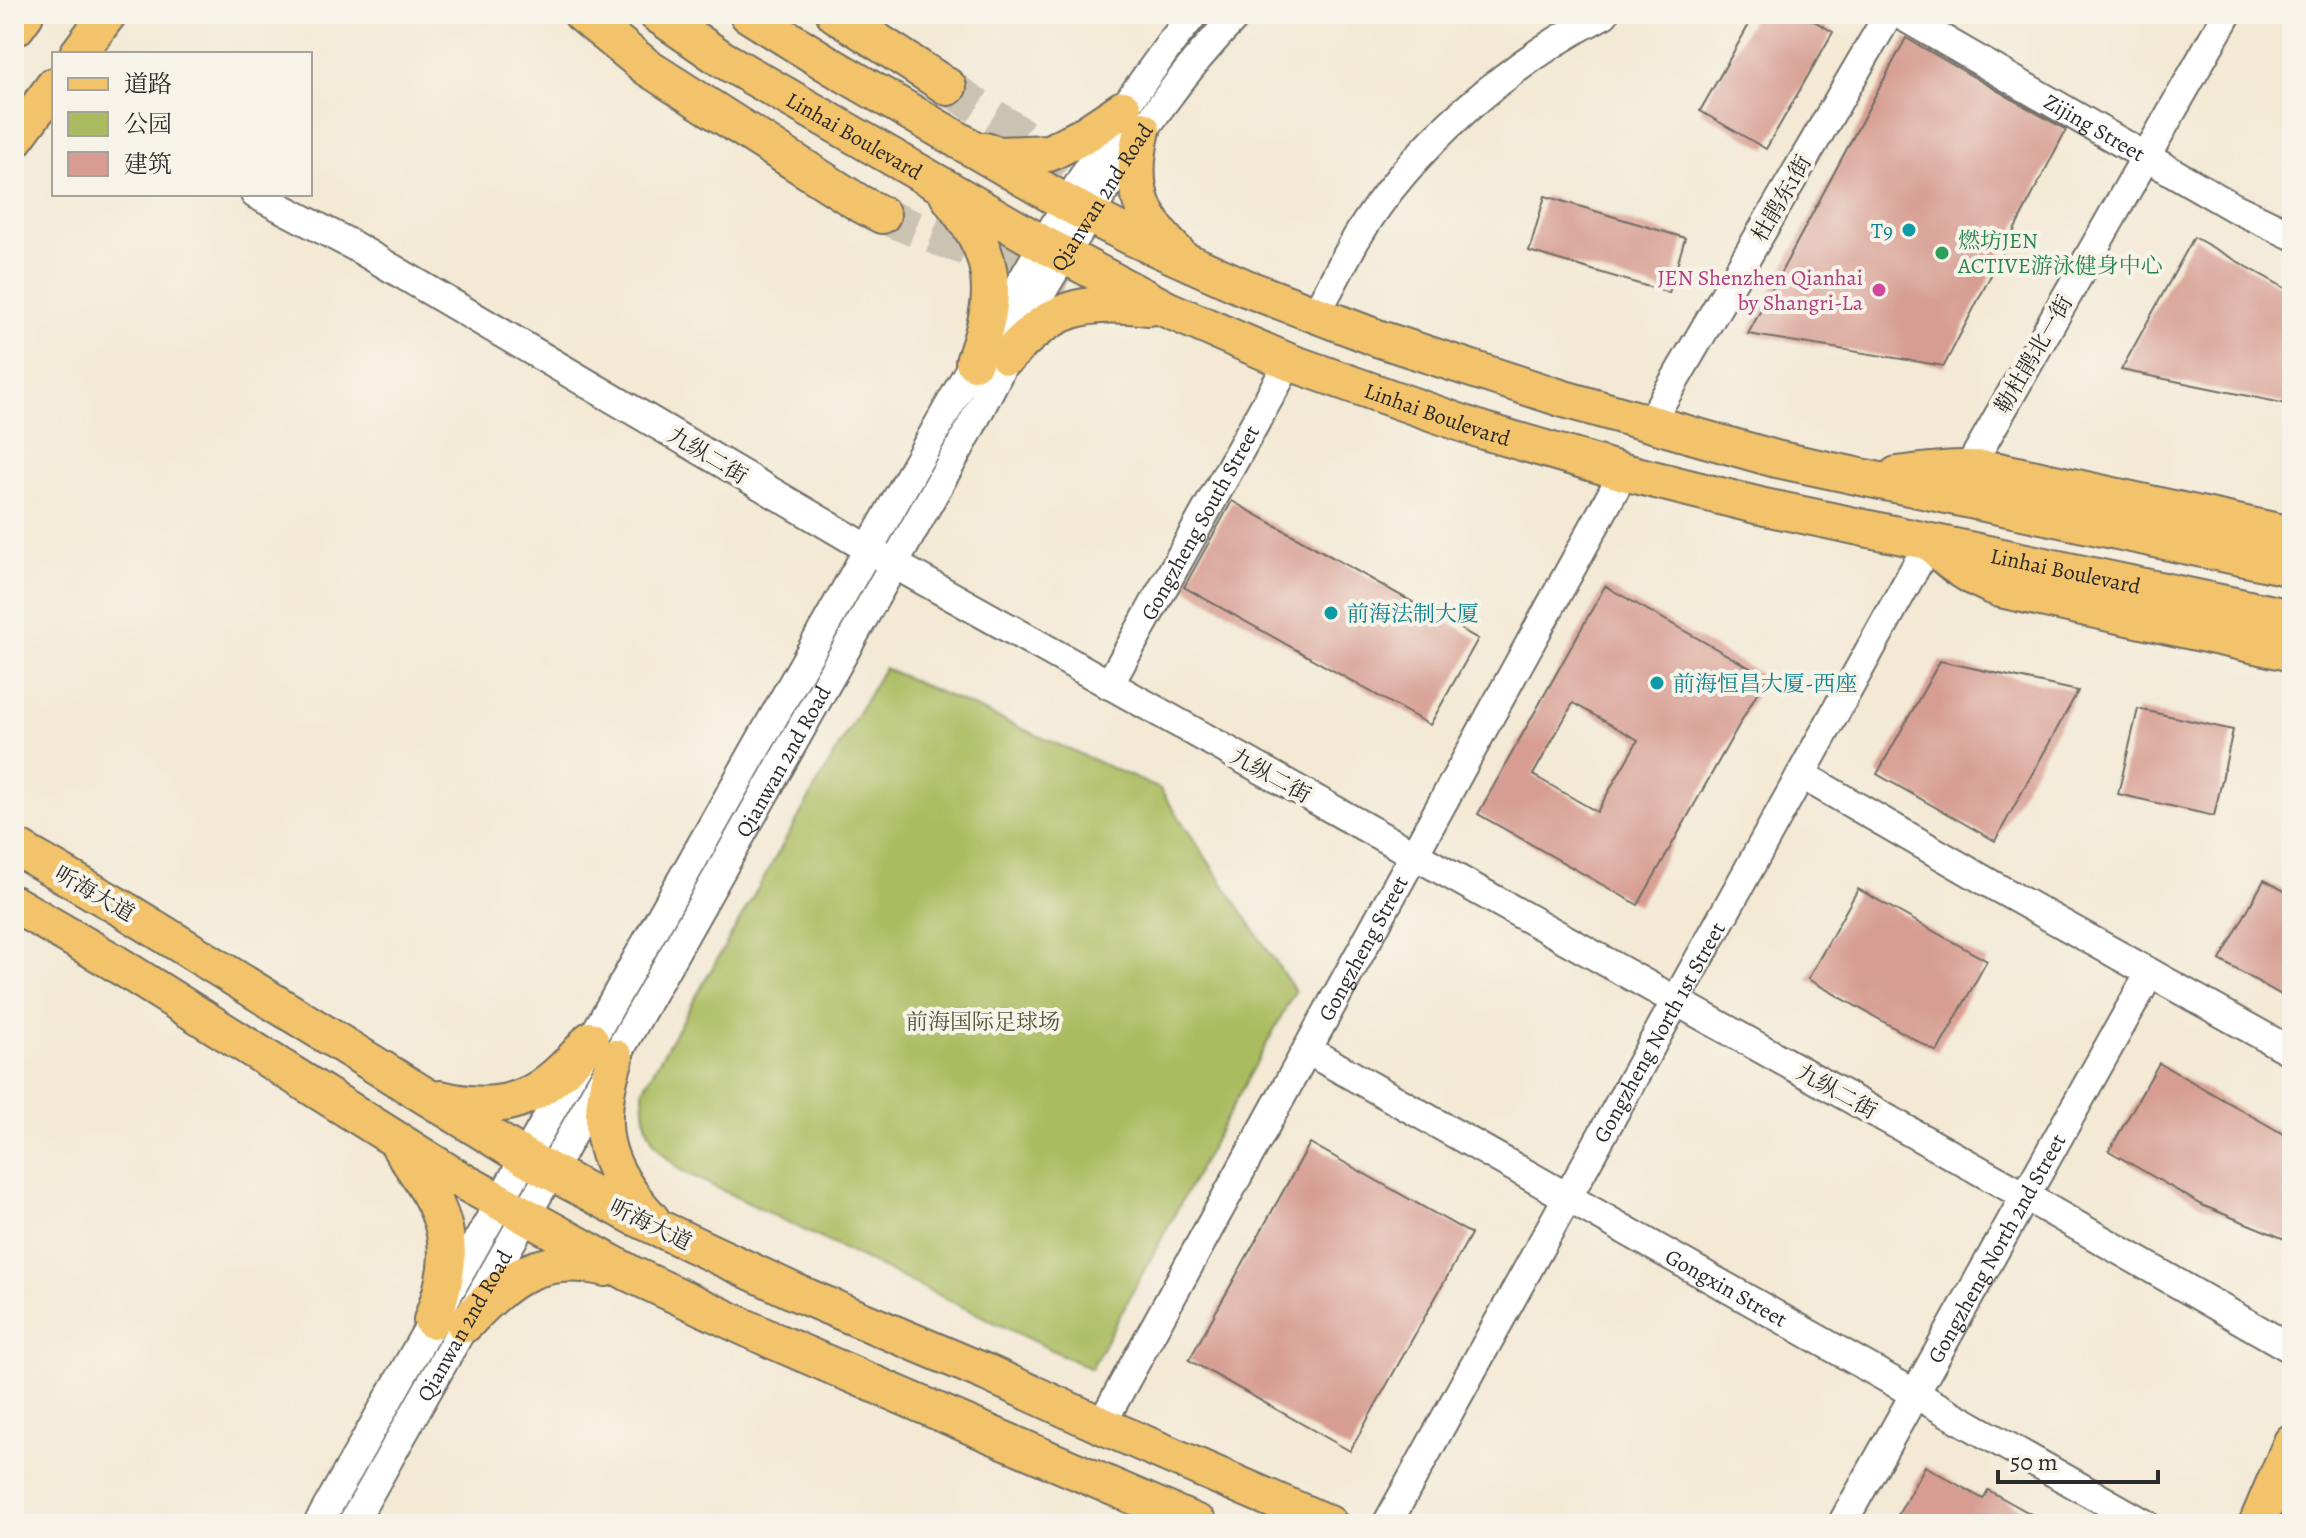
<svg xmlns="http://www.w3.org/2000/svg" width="2306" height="1538" viewBox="0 0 2306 1538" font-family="Alegreya,'Noto Serif SC',serif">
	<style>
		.green { fill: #abbc60; stroke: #6b7446; stroke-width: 2 }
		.building { fill: #d79d92; fill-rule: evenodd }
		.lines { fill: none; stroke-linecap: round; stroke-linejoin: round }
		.major-tunnel { stroke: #cbc3b2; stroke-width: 36; stroke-dasharray: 36 18; stroke-linecap: butt }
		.minor-casing { stroke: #716e66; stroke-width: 32 }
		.major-casing { stroke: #716e66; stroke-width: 40 }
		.highway-casing { stroke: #716e66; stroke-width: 46 }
		.minor { stroke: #fff; stroke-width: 28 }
		.major { stroke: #f2c36a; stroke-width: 36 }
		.highway { stroke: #f2c36a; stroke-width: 42 }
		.culture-dot { fill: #0f9aa8; stroke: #f7f3e8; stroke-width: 3 }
		.leisure-dot { fill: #2e9e5b; stroke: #f7f3e8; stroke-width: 3 }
		.hotel-dot { fill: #d1479c; stroke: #f7f3e8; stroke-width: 3 }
		.labels { text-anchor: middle; stroke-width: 8; stroke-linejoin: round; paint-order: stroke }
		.street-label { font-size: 22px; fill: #2b2b2b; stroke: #f7f3e8 }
		.culture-label { font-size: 22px; fill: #0d838f; stroke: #f7f3e8; text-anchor: start }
		.leisure-label { font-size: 22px; fill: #27864d; stroke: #f7f3e8; text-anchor: start }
		.hotel-label { font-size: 22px; fill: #b23c85; stroke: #f7f3e8; text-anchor: end }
		.park-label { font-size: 22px; fill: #51563b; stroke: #f7f3e8 }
	</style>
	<rect width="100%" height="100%" fill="#f7f3e8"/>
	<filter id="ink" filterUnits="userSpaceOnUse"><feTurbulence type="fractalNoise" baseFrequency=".0125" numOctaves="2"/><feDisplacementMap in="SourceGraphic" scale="16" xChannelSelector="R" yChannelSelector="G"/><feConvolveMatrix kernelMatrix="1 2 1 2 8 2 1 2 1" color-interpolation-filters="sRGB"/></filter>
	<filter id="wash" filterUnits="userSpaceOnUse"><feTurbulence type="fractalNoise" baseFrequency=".006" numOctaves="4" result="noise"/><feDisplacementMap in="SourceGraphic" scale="32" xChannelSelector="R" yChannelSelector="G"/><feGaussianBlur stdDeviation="1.8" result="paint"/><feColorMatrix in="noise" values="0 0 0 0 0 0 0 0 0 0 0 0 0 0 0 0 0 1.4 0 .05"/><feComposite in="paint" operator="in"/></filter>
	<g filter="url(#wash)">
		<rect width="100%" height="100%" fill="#f3e9d4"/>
		<path class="green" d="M884,668L1160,789L1295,991L1091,1369L682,1171C649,1143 644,1132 643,1089Z"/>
		<g id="blocks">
			<path class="building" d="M1755,14H1802L1833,32L1766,149L1700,111Z
				M1906,38L2066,130L1944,366L1748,334Z
				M1545,196L1685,238L1669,293L1529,251Z
				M2194,237L2292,292V405L2121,370Z
				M1232,501L1478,639L1430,725L1184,587Z
				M1605,586L1766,677L1638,905L1478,814ZM1573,703L1638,740L1597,812L1533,775Z
				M1940,661L2078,691L1995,841L1877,774Z
				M2138,709L2233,730L2214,816L2118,794Z
				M2264,880L2292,895V1001L2220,960Z
				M1858,889L1987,961L1937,1052L1808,979Z
				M2159,1063L2292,1139V1242L2204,1206L2109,1151Z
				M1310,1143L1471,1234L1350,1451L1189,1360Z
				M1925,1466L1983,1499L1988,1490L2049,1524H1893Z"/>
		</g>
	</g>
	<g filter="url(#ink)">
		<use href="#blocks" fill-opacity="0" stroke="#716e66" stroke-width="2"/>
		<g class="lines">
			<path class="major-tunnel" d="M948,87L1062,162L1164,235
				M882,215C934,238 985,254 1038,272C1067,282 1095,295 1124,305"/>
			<g class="minor-casing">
				<g id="minor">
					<path id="s1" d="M1899,14L2233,207L2292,235"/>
					<path d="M255,194L354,246L894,564L2025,1196L2292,1349"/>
					<path d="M1315,315C1329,290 1342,264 1356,239C1411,147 1509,63 1604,14"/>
					<path d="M1649,424L1889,14"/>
					<path d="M1969,468L2227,14"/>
					<path id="s2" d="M1109,685L1289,362"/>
					<path d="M1802,775L1996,887L2292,1052"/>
					<path id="s3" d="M1307,1050L2145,1524"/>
					<path id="s4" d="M1101,1425L1624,472"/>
					<path d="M318,1524L974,362L1123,109L1172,41L1194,14"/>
					<path id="s5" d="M352,1524L960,447C986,399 1010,349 1036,302C1053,272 1072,243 1090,214C1134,142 1179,74 1238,14"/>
					<path id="s6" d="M1387,1524L1930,541"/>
					<path id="s7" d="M1842,1524L2150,973"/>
				</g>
			</g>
			<g class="major-casing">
				<g id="major">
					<path d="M582,14L648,68L859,203L882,215"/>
					<path id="s8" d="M657,14L722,59L1043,244L1166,309L1289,362L1484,431L1624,472L1760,506L2292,618"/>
					<path d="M748,14L833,67L1068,204L1132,237L1246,288L1380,339L1564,399L1776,459L2292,568"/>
					<path d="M835,14L948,87"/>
					<path d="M78,54L108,14"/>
					<path d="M1142,130C1129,184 1138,216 1178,254"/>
					<path d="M14,140L54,86"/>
					<path d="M985,151L999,155L1049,153L1081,137L1123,109"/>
					<path d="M948,195C957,209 969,222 976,236C1000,279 989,320 974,362"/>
					<path d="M1008,356C1054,306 1084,300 1149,307"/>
					<path d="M1897,475C1932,471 1964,466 1999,471L2292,535"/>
					<path d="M1932,543C1951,566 1972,578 2000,589L2292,653"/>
					<path d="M14,846L128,912L524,1157L635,1217L795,1292L987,1373L1101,1425L1329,1524"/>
					<path d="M14,904L112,961L457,1178L631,1274L772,1340L1199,1524"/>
					<path d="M615,1058C593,1126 602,1166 651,1219"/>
					<path d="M440,1099C511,1117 547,1093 590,1040"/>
					<path d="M401,1149C446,1213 461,1243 432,1320"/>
					<path d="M465,1324C507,1279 540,1252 606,1268"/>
					<path d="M2257,1524L2292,1442"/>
				</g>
			</g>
			<g class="highway-casing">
				<path id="highway" d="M14,25L22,14"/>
			</g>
			<use href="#minor" class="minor"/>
			<use href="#major" class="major"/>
			<use href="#highway" class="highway"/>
		</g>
	</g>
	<g class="culture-dot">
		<circle cx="1909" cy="230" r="8"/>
		<circle cx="1331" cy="613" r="8"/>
		<circle cx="1657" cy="683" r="8"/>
	</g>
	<circle class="leisure-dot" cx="1942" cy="253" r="8"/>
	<circle class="hotel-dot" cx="1879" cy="290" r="8"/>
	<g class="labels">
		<g class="street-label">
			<text dy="8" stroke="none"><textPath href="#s1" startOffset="226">Zijing Street</textPath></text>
			<text dy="8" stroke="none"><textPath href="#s8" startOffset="232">Linhai Boulevard</textPath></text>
			<text dy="8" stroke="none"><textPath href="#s5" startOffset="1524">Qianwan 2nd Road</textPath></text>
			<text transform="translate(1781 198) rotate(-60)" y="8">杜鹃东1街</text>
			<text transform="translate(2033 354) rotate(-60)" y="8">勒杜鹃北一街</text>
			<text dy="8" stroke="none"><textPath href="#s8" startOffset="880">Linhai Boulevard</textPath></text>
			<text transform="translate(708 455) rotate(31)" y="8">九纵二街</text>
			<text dy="8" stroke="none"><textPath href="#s2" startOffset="186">Gongzheng South Street</textPath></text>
			<text dy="8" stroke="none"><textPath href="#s8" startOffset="1528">Linhai Boulevard</textPath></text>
			<text dy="8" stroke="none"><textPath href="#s5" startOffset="876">Qianwan 2nd Road</textPath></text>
			<text transform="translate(1271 775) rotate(29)" y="8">九纵二街</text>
			<text transform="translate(95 893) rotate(30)" y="8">听海大道</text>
			<text dy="8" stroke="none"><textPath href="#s4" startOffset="544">Gongzheng Street</textPath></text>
			<text dy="8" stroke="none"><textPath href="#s6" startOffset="562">Gongzheng North 1st Street</textPath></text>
			<text transform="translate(1837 1091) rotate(29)" y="8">九纵二街</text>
			<text transform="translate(651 1224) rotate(26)" y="8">听海大道</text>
			<text dy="8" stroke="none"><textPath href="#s7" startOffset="316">Gongzheng North 2nd Street</textPath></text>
			<text dy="8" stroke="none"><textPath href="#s3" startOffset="482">Gongxin Street</textPath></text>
			<text dy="8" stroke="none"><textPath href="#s5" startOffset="228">Qianwan 2nd Road</textPath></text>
		</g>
		<g class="culture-label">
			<text x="1893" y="238" text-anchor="end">T9</text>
			<text x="1347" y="621">前海法制大厦</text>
			<text x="1673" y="691">前海恒昌大厦-西座</text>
		</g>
		<g class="leisure-label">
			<text x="1958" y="248">燃坊JEN<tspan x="1958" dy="25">ACTIVE游泳健身中心</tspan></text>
		</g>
		<g class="hotel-label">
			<text x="1863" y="285">JEN Shenzhen Qianhai<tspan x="1863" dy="25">by Shangri-La</tspan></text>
		</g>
		<g class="park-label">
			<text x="983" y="1029">前海国际足球场</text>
		</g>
	</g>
	<rect width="2306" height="1538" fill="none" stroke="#f7f3e8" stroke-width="48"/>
	<rect x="52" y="52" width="260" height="144" fill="#f7f3e8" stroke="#a5a39c" stroke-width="2"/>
	<rect x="68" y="78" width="40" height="12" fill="#f2c36a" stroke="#a5a39c" stroke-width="2"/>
	<text x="124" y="92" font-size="24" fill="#2b2b2b">道路</text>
	<rect x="68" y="112" width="40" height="24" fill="#abbc60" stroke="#a5a39c" stroke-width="2"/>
	<text x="124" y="132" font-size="24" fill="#2b2b2b">公园</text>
	<rect x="68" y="152" width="40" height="24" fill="#d79d92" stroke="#a5a39c" stroke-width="2"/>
	<text x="124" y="172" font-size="24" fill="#2b2b2b">建筑</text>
	<path d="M1998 1470v12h160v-12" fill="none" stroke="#2b2b2b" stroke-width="4"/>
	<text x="2010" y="1470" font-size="24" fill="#2b2b2b" stroke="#f7f3e8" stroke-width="6" paint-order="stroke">50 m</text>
</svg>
